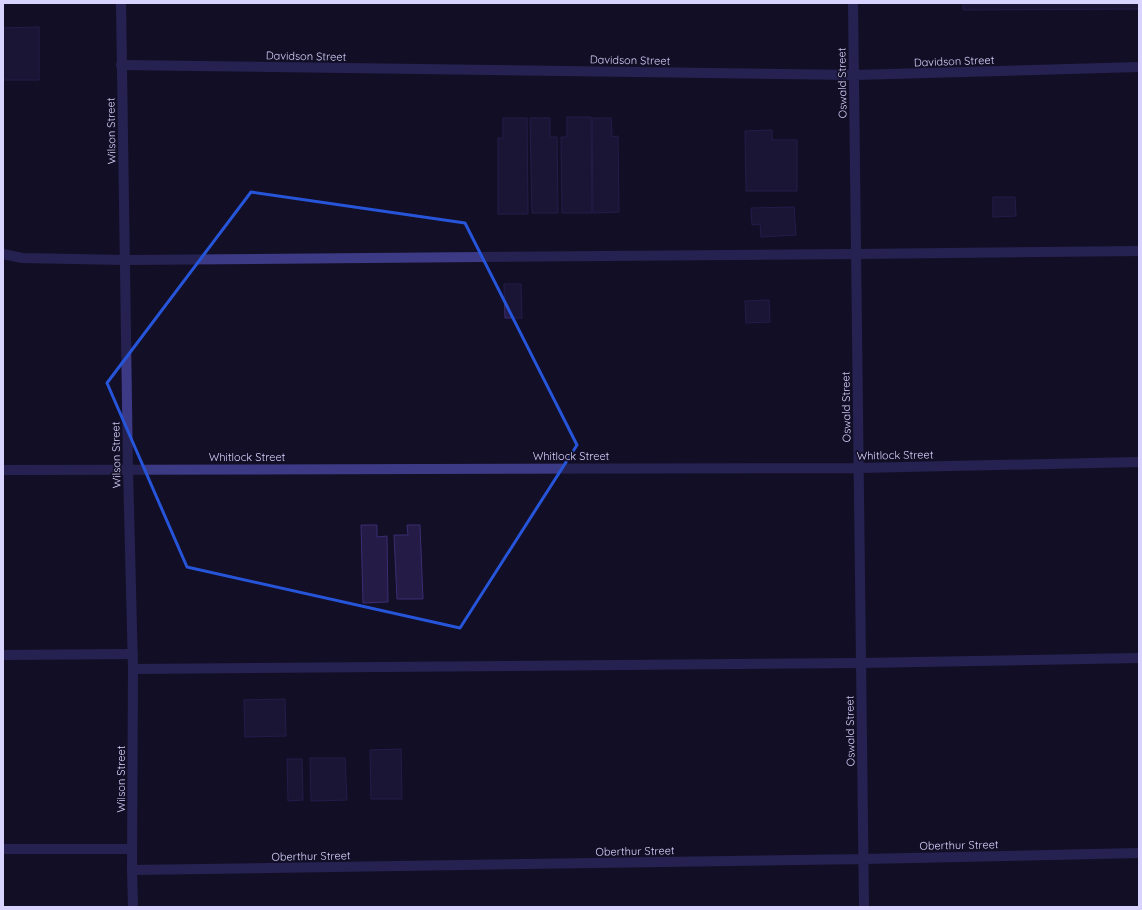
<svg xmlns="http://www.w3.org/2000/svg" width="1142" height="910" viewBox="0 0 1142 910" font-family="Quicksand,sans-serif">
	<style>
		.building { fill: #241b47; stroke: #3b2d73 }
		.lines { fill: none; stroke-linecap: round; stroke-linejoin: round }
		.service { stroke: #3d3a85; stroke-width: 10 }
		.minor { stroke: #3d3a85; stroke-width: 10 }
		.tertiary { stroke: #3d3a85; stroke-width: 10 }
		.marked { fill: none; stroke: #2655da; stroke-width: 3; stroke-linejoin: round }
		.labels { text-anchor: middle; stroke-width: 3.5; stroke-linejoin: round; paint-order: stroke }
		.street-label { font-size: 11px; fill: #d9d4ff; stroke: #130f26 }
	</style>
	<rect width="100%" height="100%" fill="#130f26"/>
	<path class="building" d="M963,3H1139V9L963,10Z
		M39,27V80H3V28Z
		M567,117H591L592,213H562L561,137H567Z
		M503,118H527L528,214H498V138H503Z
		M530,118H550V137H557L558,213H532Z
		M592,118H611L612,137L618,136L619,212L593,213Z
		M772,130V140H797V191H746L745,131Z
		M993,197H1015L1016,216L993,217Z
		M794,207L796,235L761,237L760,224L752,225L751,208Z
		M504,284H521L522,318H505Z
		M769,300L770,322L746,323L745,301Z
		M361,525H377V537L387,536L388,602L363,603Z
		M407,525H420L423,599H397L394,535H408Z
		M285,699L286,736L245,737L244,700Z
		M401,749L402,799H371L370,750Z
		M310,758H345L347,800L311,801Z
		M287,759H302L303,800L288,801Z"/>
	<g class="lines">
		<path class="service" d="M3,254L22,258L125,260L856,254L1139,251
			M3,655L133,654
			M133,669L861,663L1139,658"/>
		<path class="minor" d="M853,3L864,907
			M121,65L854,75L1139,67
			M3,470L859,468L1139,462
			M3,849H132
			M132,870L864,859L1139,853"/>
		<path class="tertiary" d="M121,3L128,469L133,669L132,870L133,907"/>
	</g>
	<path d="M0 0H1142V910H0ZM251,192L465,223L577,445L460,628L187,567L107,383Z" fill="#130f26" fill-opacity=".55" fill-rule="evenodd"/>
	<path class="marked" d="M251,192L465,223L577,445L460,628L187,567L107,383Z"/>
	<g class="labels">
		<g class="street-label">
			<text transform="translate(306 56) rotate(1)" y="4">Davidson Street</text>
			<text transform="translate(630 60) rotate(1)" y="4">Davidson Street</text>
			<text transform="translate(954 61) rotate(-2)" y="4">Davidson Street</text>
			<text transform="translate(842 83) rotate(-91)" y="4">Oswald Street</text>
			<text transform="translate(111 131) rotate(-91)" y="4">Wilson Street</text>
			<text transform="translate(846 407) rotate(-91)" y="4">Oswald Street</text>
			<text transform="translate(116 455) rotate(-91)" y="4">Wilson Street</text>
			<text transform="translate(895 455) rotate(-1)" y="4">Whitlock Street</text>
			<text x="571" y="460">Whitlock Street</text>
			<text x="247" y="461">Whitlock Street</text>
			<text transform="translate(850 731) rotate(-91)" y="4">Oswald Street</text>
			<text transform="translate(121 779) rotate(-90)" y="4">Wilson Street</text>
			<text transform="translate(959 845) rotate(-1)" y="4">Oberthur Street</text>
			<text transform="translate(635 851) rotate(-1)" y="4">Oberthur Street</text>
			<text transform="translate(311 856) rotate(-1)" y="4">Oberthur Street</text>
		</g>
	</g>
	<rect width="1142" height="910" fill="none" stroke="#d9d4ff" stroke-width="8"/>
</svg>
